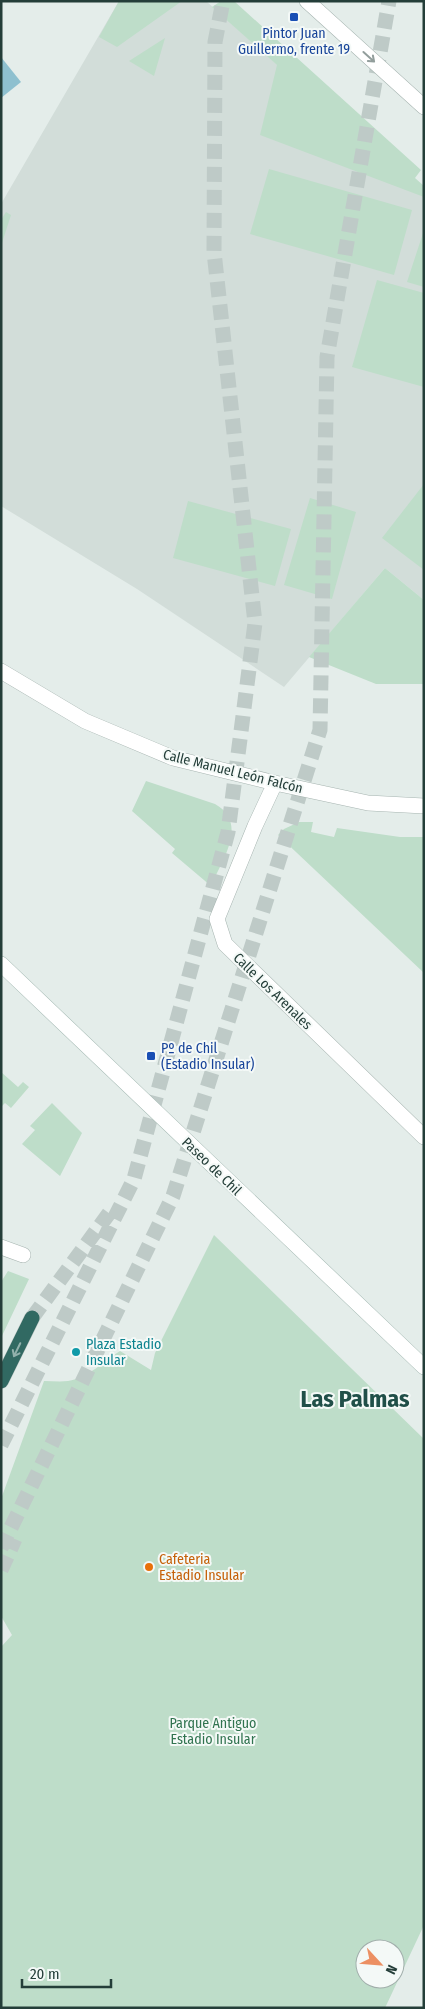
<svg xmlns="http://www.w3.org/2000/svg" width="425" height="2009" viewBox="0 0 425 2009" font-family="'Fira Sans Condensed',sans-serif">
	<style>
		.built { fill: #d2ddd9 }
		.green { fill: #beddc9; fill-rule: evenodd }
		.water { fill: #8ec0cf }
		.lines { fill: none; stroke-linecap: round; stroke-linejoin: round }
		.highway-tunnel { stroke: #becac7; stroke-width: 15; stroke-dasharray: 15 8; stroke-linecap: butt }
		.street-casing { stroke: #a7b5b1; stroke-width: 16 }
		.secondary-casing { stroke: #a3b8b2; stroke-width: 16 }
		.highway-casing { stroke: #c2c9c8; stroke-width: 16 }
		.street { stroke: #fff; stroke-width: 15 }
		.secondary { stroke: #fff; stroke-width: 15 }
		.highway { stroke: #316962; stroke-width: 15 }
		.oneway { stroke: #929e9c }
		.oneway2 { stroke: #92b1ac }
		.transit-dot { fill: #1a4fb4; stroke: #f4f9f7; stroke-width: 2 }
		.culture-dot { fill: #0f9aa8; stroke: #f4f9f7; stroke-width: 2 }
		.food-dot { fill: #e8710a; stroke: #f4f9f7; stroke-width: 2 }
		.labels { text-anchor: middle; stroke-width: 4; stroke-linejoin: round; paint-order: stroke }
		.transit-label { font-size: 14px; fill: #164399; stroke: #f4f9f7 }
		.street-label { font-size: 14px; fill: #243e39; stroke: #f4f9f7 }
		.culture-label { font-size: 14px; fill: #0d838f; stroke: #f4f9f7; text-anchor: start }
		.food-label { font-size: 14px; fill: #c56008; stroke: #f4f9f7; text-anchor: start }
		.park-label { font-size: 14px; fill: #30734f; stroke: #f4f9f7 }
		.town-label { font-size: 24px; font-weight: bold; fill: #204f48; stroke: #f4f9f7 }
	</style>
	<rect width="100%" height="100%" fill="#e4edea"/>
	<path class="built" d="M119,1H206L424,196V600L385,568L284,687L137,589L1,506V204Z"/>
	<path class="green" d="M119,1H182L117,47L99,37Z
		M221,1H234L421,170L415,178L424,186V197L260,135L277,65L212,7Z
		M165,38L154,76L129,61Z
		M269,169L412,210L394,275L250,234Z
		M6,212L11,215L1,246V220Z
		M424,230V287L407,282Z
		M377,280L424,293V387L352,367Z
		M424,484V570L382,538Z
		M310,498L356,512L332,599L284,585Z
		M188,501L291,529L275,586L173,558Z
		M385,568L424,600V684H376L309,657Z
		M146,781L215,804C249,823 222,860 211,886L172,853L175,849L132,811Z
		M299,822H313L311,832L334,837L337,828L400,837H424V973L278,835L284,829Z
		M1,1072L18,1087L23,1082L29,1087L11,1108L5,1103L1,1107Z
		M52,1103L82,1133L60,1176L22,1144L35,1130L30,1126Z
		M214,1235L424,1439V1925L385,2008H1V1647L12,1635L1,1616V1499L44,1381C52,1381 60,1382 68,1381C88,1378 104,1361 120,1351L151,1370L155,1353ZM365,1949H395V1979H365Z
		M8,1271L29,1279L1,1338V1282Z"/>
	<path class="water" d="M1,57L21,82L1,98Z"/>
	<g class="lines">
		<path class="highway-tunnel" d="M32,1318L110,1212
			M1,1445L134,1179L228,832L255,623L214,252L215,42L223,1
			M1,1548L173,1196L320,730L327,357L389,1
			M1,1570L15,1539"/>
		<g class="street-casing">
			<path id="street" d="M307,1L424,107
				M1,671L85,721L173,758L275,783L368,803L424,806
				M275,783L255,826L217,919L225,944L424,1137
				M1,1247L23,1255"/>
		</g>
		<g class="secondary-casing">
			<path id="secondary" d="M1,964L424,1367"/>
		</g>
		<g class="highway-casing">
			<path id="highway" d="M1,1381L32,1318"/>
		</g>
		<use href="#street" class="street"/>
		<use href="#secondary" class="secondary"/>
		<use href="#highway" class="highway"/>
	</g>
	<defs><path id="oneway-shaft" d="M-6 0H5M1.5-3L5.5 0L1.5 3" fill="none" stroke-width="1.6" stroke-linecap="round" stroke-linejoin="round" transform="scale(1.25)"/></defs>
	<use class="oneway" href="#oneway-shaft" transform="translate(369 57) rotate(42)"/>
	<use class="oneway2" href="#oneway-shaft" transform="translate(17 1350) rotate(116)"/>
	<g class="transit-dot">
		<rect x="289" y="12" width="10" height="10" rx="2.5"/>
		<rect x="146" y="1051" width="10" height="10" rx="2.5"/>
	</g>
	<circle class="culture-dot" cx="76" cy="1352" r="5"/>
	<circle class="food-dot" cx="149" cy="1567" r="5"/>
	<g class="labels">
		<g class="transit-label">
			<text x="294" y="38">Pintor Juan<tspan x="294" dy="16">Guillermo, frente 19</tspan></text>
			<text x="161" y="1053" text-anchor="start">Pº de Chil<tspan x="161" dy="16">(Estadio Insular)</tspan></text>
		</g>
		<g class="street-label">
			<text transform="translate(233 771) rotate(14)" y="5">Calle Manuel León Falcón</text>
			<text transform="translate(273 991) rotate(44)" y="5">Calle Los Arenales</text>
			<text transform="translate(212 1166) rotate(44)" y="5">Paseo de Chil</text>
		</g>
		<g class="culture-label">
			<text x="86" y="1349">Plaza Estadio<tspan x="86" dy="16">Insular</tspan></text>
		</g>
		<g class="food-label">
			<text x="159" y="1564">Cafeteria<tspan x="159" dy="16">Estadio Insular</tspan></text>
		</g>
		<g class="park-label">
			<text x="213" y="1728">Parque Antiguo<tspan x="213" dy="16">Estadio Insular</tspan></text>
		</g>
		<g class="town-label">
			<text x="355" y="1407">Las Palmas</text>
		</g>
	</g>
	<rect width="425" height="2009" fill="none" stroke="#243e39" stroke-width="5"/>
	<g transform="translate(380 1964) rotate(116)"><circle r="24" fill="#f4f9f7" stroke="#a1aeab"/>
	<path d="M0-4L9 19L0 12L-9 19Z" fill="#ec9063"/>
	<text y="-8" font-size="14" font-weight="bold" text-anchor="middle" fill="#243e39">N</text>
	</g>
	<path d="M22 1979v8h89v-8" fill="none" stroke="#243e39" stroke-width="2.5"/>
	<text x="30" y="1979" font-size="15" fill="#243e39" stroke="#f4f9f7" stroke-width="4" paint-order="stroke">20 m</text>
</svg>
